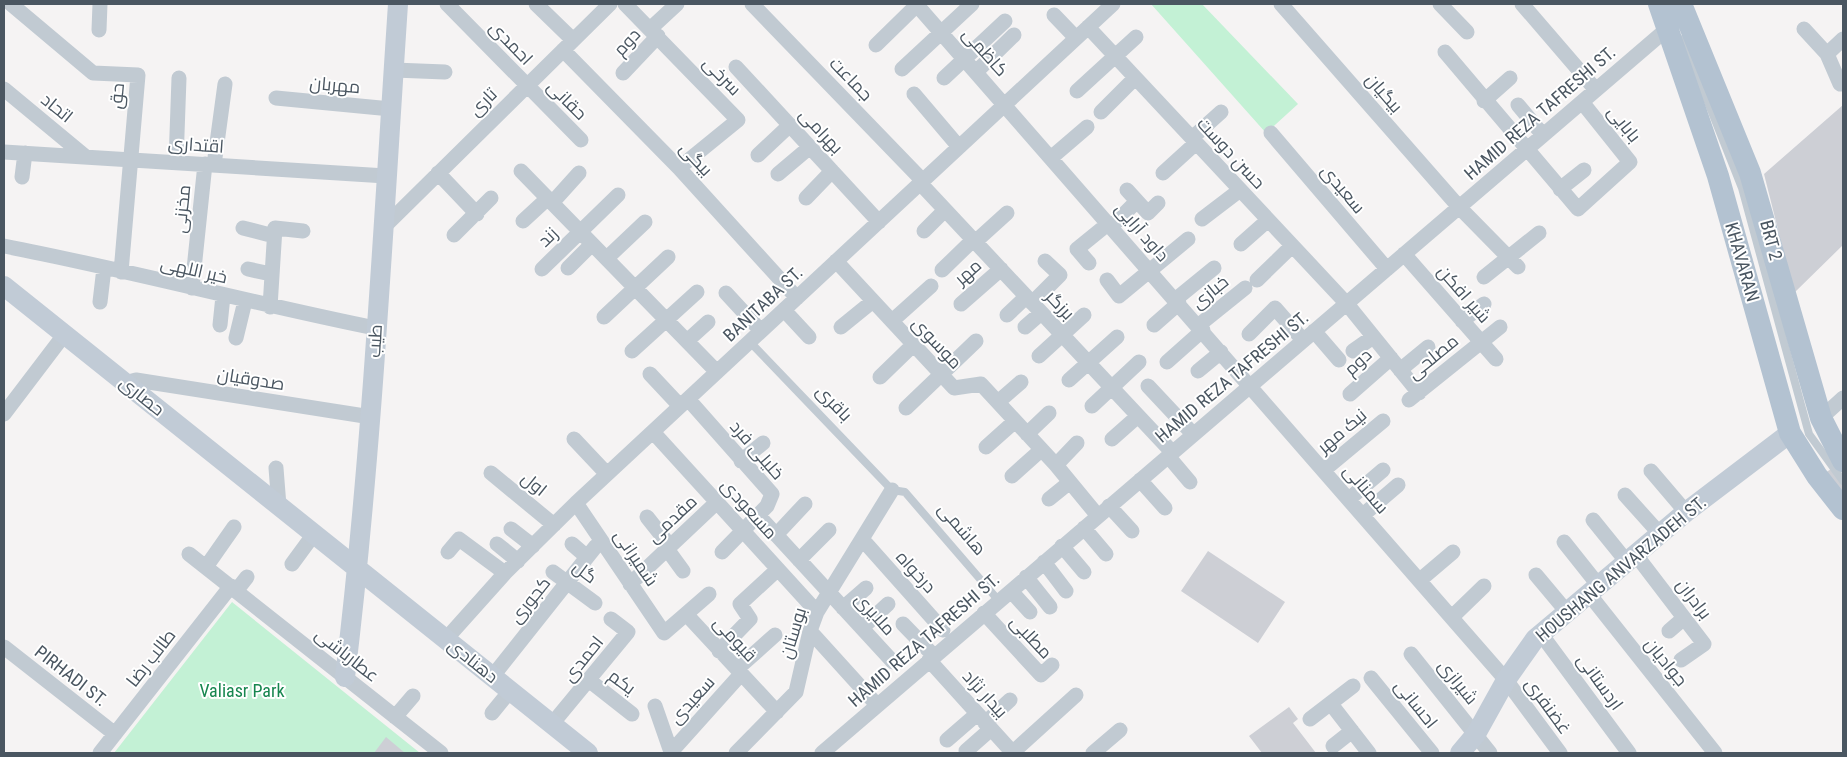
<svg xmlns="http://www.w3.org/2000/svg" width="1847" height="757" viewBox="0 0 1847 757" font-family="'Roboto Condensed',Cairo,sans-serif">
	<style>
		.green { fill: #c3f1d5 }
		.building { fill: #cdcfd5 }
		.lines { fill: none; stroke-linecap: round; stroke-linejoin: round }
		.service { stroke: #c1cad2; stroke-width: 8 }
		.minor { stroke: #c1cad2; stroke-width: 15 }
		.secondary { stroke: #c1cbd6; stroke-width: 20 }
		.primary { stroke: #b3c2d1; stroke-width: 22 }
		.labels { text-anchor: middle; stroke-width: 4; stroke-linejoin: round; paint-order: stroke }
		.street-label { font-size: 18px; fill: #4a5661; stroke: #fff }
		.park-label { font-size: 18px; fill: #17864f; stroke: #fff }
	</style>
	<rect width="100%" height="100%" fill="#f5f3f3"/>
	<path class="green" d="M1151,4H1202L1298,104L1266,133Z
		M232,602L420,753H114Z"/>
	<path class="building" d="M1843,105V245L1794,293L1764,174Z
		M1831,469L1843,485V497L1825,473Z
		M1208,551L1285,602L1258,643L1181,591Z
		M1289,707L1298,719L1293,723L1316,753H1262L1249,736Z
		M386,737L405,753H374Z"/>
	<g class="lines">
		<path class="service" d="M1683,39L1742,188L1809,434L1843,481
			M750,342L892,490L905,492L999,601"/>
		<path class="minor" d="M11,4L93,73L138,75L121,272
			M447,4L581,140
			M536,4L573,40
			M625,4L738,120L679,168
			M752,4L923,181
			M916,4L1506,680L1560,753
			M1281,4L1459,207L1518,267
			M1440,4L1467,32
			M1522,4L1596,90
			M1054,15L1076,38
			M1088,27L1347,304L1419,393
			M650,29L677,4
			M1804,29L1827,54L1840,84
			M99,30L100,4
			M876,45L918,4
			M563,50L679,168L797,298
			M1445,52L1578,209L1630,162L1582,102
			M1827,54L1843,39
			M736,67L879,222
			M902,69L972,4
			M394,70L445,72
			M977,71L1014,35
			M623,73L658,36
			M944,78L1005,21
			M4,89L86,157
			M1077,91L1136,37
			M914,94L959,147
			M276,98L391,109
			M1484,101L1510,78
			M1518,105L1543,135
			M1101,112L1135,78
			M1271,133L1387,269
			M1192,138L1221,112
			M4,152L386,176
			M758,155L790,125
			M1052,157L1087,127
			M176,162L179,78
			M214,165L225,84
			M521,171L717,372
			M438,173L477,214
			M1163,173L1196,143
			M778,174L810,147
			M22,177L25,153
			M920,183L1172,452
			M1560,189L1584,170
			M806,198L832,171
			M1137,201L1148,213L1158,203
			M552,203L579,173
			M1202,219L1240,190
			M523,221L548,198
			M1112,226L1137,201L1127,190
			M243,228L274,236
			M383,228L610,4
			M924,231L945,210
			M454,235L491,198
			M975,242L1007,213
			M1241,244L1268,220
			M4,246C128,270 251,303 375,328
			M1404,254L1496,359
			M607,258L645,222
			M836,261L954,388L981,384L1056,465L1098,516
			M1089,263L1077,249L1109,223
			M568,268L591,245
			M248,269L271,274
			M542,269L618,195
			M942,270L973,240
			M1484,277L1539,233
			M1107,280L1119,296L1188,239
			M1257,280L1292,246
			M192,288L205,164
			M726,293L761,331
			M1176,299L1214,268
			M100,302L104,268
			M1032,303L1060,275L1045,261
			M961,304L1001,269
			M270,307L275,228L303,231
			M784,310L809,337
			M1007,315L1026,297
			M604,317L668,257
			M892,321L931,286
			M1462,321L1484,304
			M220,325L223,296
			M1154,325L1179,303
			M1199,325L1245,288
			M841,327L873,301
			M1025,327L1041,313
			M1314,331L1339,360
			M1249,334L1275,308L1303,340
			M236,338L245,301
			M687,341L708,322
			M632,351L697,292
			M1353,351L1373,337
			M1039,356L1084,315
			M1167,362L1203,330
			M1400,370L1428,347
			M1198,371L1221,352
			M650,374L680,406
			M880,377L913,345
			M1069,380L1117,337
			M125,383L136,380L371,417
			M1148,386L1193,434
			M1350,394L1391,358
			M688,399L772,494L767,506L722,552
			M1409,400L1500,327
			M998,402L1021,382
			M1092,406L1139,362
			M906,408L976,341
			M4,414L64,335
			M1821,418L1843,398
			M653,432L817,612
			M1027,434L1049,413
			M574,439L607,474
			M1112,439L1138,416
			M986,447L1015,421
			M1168,456L1190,482
			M741,461L763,443
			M1056,465L1077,443
			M276,468L279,506
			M1324,470L1383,421
			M1651,471L1686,512
			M491,473L554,525
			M1012,476L1041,450
			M1140,480L1165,508
			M1625,495L1660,534
			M1049,499L1070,482
			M1349,499L1383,470
			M576,503L664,633L686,614L777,712
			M1109,506L1132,531
			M758,515L893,662
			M1363,515L1398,485
			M647,517L670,546
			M1593,520L1627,562
			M1084,528L1106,554
			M511,529L533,546
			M776,535L805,504
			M862,539L943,630
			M1564,542L1599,586
			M497,544L518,561
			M572,544L587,557
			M1062,546L1084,572
			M667,549L683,571
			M448,552L459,539L505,573
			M189,554L441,753
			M1636,555L1704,644L1681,660
			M799,560L829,530
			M1044,562L1066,591
			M292,564L314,534
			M206,567L234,527
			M553,572L595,603
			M1536,575L1567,612
			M1026,577L1050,607
			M1420,580L1453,552
			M630,584L717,502
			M236,591L247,577
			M1011,591L1030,612
			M1589,594L1715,753
			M843,608L866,588
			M984,613L1041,675L1052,665
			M686,614L709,594
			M1452,617L1484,586
			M903,624L934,656
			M862,628L888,604
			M810,631L877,705
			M1669,631L1684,618
			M1541,634L1629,753
			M446,639L505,573L576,503L1113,4
			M4,647L115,734
			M719,651L750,619L740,604L778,569
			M1411,654L1490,753
			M929,660L1013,753
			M737,669L775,635
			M492,677L596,546
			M1371,678L1432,753
			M590,681L632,714
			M1331,704L1369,753
			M655,706L671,752L673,753
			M492,713L510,691
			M395,717L413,696
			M1310,719L1353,686
			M985,723L1010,700
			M552,724L628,632L611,619
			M947,740L977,714
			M1333,746L1352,731
			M966,751L991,729
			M671,752L741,674
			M100,753L231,586
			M736,753L796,692L810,631L817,612L892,490
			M822,753L1667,29
			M1012,753L1076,695
			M1093,753L1120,730"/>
		<path class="secondary" d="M4,286L588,753
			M345,677C372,454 383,228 398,4
			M1460,753L1476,734L1506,680L1535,639L1686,512L1790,433"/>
		<path class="primary" d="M1659,4L1718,176L1790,433L1817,476L1843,509
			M1681,4L1750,173L1821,418L1843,461"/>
	</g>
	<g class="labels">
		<g class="street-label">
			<text transform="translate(627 42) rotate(-47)" y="6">دوم</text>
			<text transform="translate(511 43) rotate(46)" y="6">احمدی</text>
			<text transform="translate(985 52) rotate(48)" y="6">کاظمی</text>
			<text transform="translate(722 76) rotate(46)" y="6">سرخی</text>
			<text transform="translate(851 79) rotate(46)" y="6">جماعت</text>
			<text transform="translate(335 85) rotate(5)" y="6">مهربان</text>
			<text transform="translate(1384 93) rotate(49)" y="6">بیگیان</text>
			<text transform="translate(117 96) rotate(-85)" y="6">حق</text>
			<text transform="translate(567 100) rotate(45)" y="6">حقانی</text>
			<text transform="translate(483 102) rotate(-45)" y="6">تاری</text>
			<text transform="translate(57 108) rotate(39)" y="6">اتحاد</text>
			<text transform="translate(1540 113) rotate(-41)" y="6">HAMID REZA TAFRESHI ST.</text>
			<text transform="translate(1624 124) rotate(51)" y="6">بابایی</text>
			<text transform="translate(821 131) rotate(47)" y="6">بهرامی</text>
			<text transform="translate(196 145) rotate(4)" y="6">اقتداری</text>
			<text transform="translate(1231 153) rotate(47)" y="6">حسن دوست</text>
			<text transform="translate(696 159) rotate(47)" y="6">بیگی</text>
			<text transform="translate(1343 189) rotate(50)" y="6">سعیدی</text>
			<text transform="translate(182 209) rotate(-84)" y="6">مخزنی</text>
			<text transform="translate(1142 232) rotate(49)" y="6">داود آرایی</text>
			<text transform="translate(548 237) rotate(-44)" y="6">زند</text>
			<text transform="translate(1771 240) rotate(75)" y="6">BRT 2</text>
			<text transform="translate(1742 262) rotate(74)" y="6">KHAVARAN</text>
			<text transform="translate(194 270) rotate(13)" y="6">خیر اللهی</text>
			<text transform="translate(968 272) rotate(-41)" y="6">مهر</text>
			<text transform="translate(1210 292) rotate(-39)" y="6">خبازی</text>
			<text transform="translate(1464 294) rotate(49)" y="6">شیر افکن</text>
			<text transform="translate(763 304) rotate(-43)" y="6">BANITABA ST.</text>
			<text transform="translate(1060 305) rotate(47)" y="6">برزگر</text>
			<text transform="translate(375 341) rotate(-87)" y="6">طیب</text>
			<text transform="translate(937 343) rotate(47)" y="6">موسوی</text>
			<text transform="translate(1433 357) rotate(-39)" y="6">مصلحی</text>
			<text transform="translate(1358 362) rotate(-42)" y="6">دوم</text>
			<text transform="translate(1232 377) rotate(-40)" y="6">HAMID REZA TAFRESHI ST.</text>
			<text transform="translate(251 379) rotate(9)" y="6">صدوقیان</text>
			<text transform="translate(142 396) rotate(39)" y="6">حصاری</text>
			<text transform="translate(834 403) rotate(46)" y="6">باقری</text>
			<text transform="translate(1342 431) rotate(-40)" y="6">نیک مهر</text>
			<text transform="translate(757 450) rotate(49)" y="6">خلیلی فرد</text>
			<text transform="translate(534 484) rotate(39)" y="6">اول</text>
			<text transform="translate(1366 489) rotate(49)" y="6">سمنانی</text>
			<text transform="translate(749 509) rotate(48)" y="6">مسعودی</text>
			<text transform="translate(672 519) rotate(-43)" y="6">مقدمی</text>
			<text transform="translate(962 529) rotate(49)" y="6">هاشمی</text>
			<text transform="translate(636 558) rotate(56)" y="6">شمیرانی</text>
			<text transform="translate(1621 569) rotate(-40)" y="6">HOUSHANG ANVARZADEH ST.</text>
			<text transform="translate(585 572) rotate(37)" y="6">گل</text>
			<text transform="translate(916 572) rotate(48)" y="6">درخواه</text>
			<text transform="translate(1694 599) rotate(53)" y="6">برادران</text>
			<text transform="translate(530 600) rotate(-51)" y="6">کجوری</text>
			<text transform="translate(875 614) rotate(48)" y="6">ملایری</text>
			<text transform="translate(793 633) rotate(-73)" y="6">بوستان</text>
			<text transform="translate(1031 637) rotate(47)" y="6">مطلبی</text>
			<text transform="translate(735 639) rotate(47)" y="6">قیومی</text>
			<text transform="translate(924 640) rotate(-41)" y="6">HAMID REZA TAFRESHI ST.</text>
			<text transform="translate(347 655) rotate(38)" y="6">عطارباشی</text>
			<text transform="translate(151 658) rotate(-52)" y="6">طالب رضا</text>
			<text transform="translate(583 659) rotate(-51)" y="6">احمدی</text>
			<text transform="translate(473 661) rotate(39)" y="6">دهنادی</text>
			<text transform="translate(1666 662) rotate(51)" y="6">جوادیان</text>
			<text transform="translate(71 676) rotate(38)" y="6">PIRHADI ST.</text>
			<text transform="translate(622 682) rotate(37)" y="6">یکم</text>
			<text transform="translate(1458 682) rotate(51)" y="6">شیرازی</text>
			<text transform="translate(1600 682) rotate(54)" y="6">اردستانی</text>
			<text transform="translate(985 694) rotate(48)" y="6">بیدار نژاد</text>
			<text transform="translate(692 700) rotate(-48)" y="6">سعیدی</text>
			<text transform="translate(1416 704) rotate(51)" y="6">احسانی</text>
			<text transform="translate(1548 706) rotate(54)" y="6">غضنفری</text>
		</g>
		<g class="park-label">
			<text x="242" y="697">Valiasr Park</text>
		</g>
	</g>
	<rect width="1847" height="757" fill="none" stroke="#4a5661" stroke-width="10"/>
</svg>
